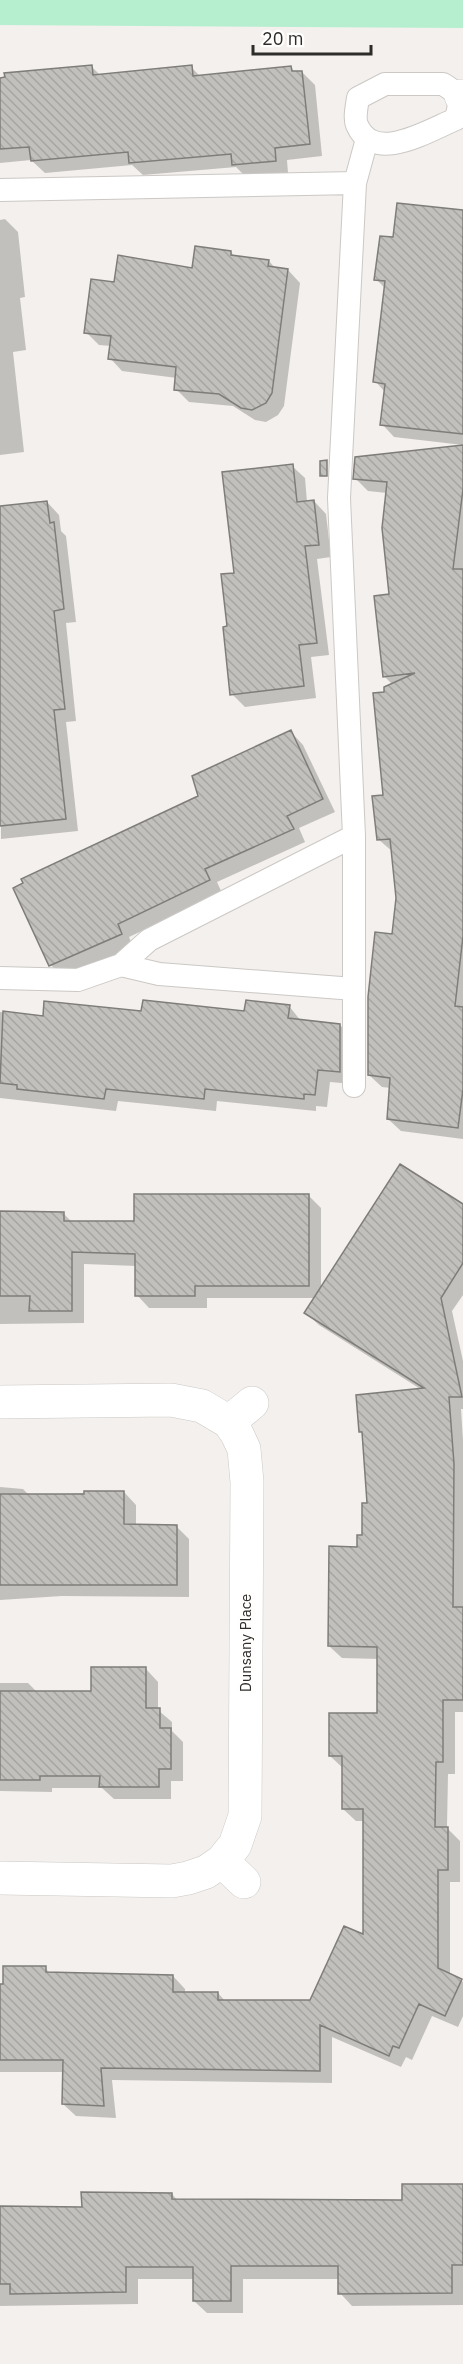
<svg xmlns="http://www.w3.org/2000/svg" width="463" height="2364" viewBox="0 0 463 2364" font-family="'IBM Plex Sans',sans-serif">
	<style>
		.green { fill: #b6efcf }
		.shadow { fill: #0003 }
		.building { fill: url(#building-back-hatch); stroke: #7f7d7a; stroke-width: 1.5 }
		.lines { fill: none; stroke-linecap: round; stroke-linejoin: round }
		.lane-casing { stroke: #cbc8c5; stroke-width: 24 }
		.street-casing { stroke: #cbc8c5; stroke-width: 34 }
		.lane { stroke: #fff; stroke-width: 22 }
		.street { stroke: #fff; stroke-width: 33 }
		.labels { text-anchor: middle; stroke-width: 6; stroke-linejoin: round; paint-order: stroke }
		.street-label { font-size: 15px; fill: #2d2c2a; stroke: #fffefc }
	</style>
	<defs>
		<pattern id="building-back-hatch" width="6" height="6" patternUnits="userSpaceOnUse" patternTransform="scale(1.5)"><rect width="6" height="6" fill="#c2c0bc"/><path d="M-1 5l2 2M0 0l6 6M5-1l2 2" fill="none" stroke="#a7a5a2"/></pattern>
	</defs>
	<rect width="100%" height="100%" fill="#f3f0ed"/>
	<path class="green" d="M0,0H463V28L0,25Z"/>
	<path class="shadow" d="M91,66L100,75L191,67L201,77L291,68L296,73L302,72L315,85L322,156L287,160L288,173L246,177L236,167L143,175L132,165L45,173L31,160L0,163V79Z
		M463,212V445L394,437L382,424L385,392L375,381L386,289L376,279L394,239Z
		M5,219L18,232L25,297L20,298L26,350L13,352L24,452L0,455V220Z
		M231,252L235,257L269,261L276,269L288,270L300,283L284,406L278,415L266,422L255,420L233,406L189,402L176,389L177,378L122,371L110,358L111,346L99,345L86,332L115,283L193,270Z
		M463,447V1139L401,1131L388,1119L391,1088L382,1087L369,1075L398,898L393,852L378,839L384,796L386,694L393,685L384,676L391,595L387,493L368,491L355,478Z
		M292,466L305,478L307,502L314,501L326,514L331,557L317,559L329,655L311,657L316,698L245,707L232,694L229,628L236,574Z
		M47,502L59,515L61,531L66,536L76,622L66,623L76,721L66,722L78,831L1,839L0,508Z
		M291,732L303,745L335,812L299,828L305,842L217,882L222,893L129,937L133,947L64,978L51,965L200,796Z
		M289,1006L301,1021L340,1025L353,1038V1084L330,1082L327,1107L316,1106V1111L217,1101L216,1111L118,1101L116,1111L0,1098V1012L44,1018L142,1013L246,1012Z
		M308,1195L321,1208V1289L463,1206V1295L452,1311L463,1361V1409H461L463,1440V1712H455V1774H448L447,1828L460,1841V1882H450V1975L463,1982V2016L458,2027L432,2016L412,2060L406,2057L401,2067L332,2037V2083L112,2080L116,2118L76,2116L63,2104L64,2072H0V1986L45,1968L50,1973L173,1976L185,1989V1993H218L226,2002H311L365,1936V1821H356L343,1809L344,1769L330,1756L379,1715V1659L342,1658L329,1646L364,1537L369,1504L364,1435L361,1432L422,1390L319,1325L306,1313L315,1298H207V1308H149L137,1295V1266L84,1264V1323L0,1324V1213H63L73,1223H135Z
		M0,1487L23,1489L29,1495L124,1492L136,1505V1526H176L189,1539V1597L62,1596L0,1600Z
		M146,1669L158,1682V1710L172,1722V1731L183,1742V1781H171V1799H114L102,1788H52V1792L0,1791V1683H28L38,1693H93Z
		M463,2185V2305L352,2306L340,2293L339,2279H243V2313H207L194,2301V2279H138V2304L0,2306V2208L83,2209V2193L172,2194L178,2201L403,2202Z"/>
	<path class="building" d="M92,65L93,75L192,65L193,76L291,66L292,71H302L310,144L275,148L276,161L232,165L231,154L129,163L128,152L31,161L29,147L0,149V78L5,77L4,73Z
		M397,203L463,210V434L380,425L385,384L373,382L385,281L374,280L380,236L393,237Z
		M195,246L231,251V255L269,260L268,266L288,269L272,393L266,403L252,410L241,408L219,394L174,390L176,367L108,359L111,336L84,333L91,279L114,282L118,255L192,268Z
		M463,445V489L453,569H463V936L455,1006L463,1007V1089L458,1128L387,1119L390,1078L368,1075V997L375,932L392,934L396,898L390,839L377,840L372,796L383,795L373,693L384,692V687L415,673L383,677L374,596L389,594L382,528L387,482L353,479L355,457Z
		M327,460V476H320V461Z
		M293,464L297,502L314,500L319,545L305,546L317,643L299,645L304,686L230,695L223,627L227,626L221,574L234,573L222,472Z
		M47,501L50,523L54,522L64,609L54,611L65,709L54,710L66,819L0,826V506Z
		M291,730L323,799L287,816L294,829L205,869L210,880L118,924L122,934L49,966L13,888L23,883L21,879L198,796L192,776Z
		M143,1000L244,1011L246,1000L290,1005L288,1018L340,1024V1072L318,1070L315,1095L304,1094V1099L205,1089L204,1099L106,1089L104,1099L17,1089V1085L0,1083L3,1011L43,1016L44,1001L141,1011Z
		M400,1164L463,1204V1263L441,1298L462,1397H449L454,1464L453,1607H463V1700H443V1762H436L435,1827H448V1870H438V1968L462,1979L445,2016L419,2004L399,2048L393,2046L389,2056L320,2025V2071L101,2068L104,2106L62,2104L63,2060H0V1984H3V1966H46V1972L173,1975V1992H218V2000H310L344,1926L363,1934V1809H342V1756H329V1713H377V1647L328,1646L329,1546L357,1547V1535H362V1503H367L362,1432H359L356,1395L424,1388L304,1313Z
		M134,1194H309V1286H195V1296H135V1254L72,1252V1311H29L30,1296H0V1211L64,1212V1221H134Z
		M84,1491H124V1524L177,1525V1585H0V1494H84Z
		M91,1667H146V1708H160V1728H171V1769H159V1787H99L100,1776H40V1780H0V1691H91Z
		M402,2184H463V2265H452V2293L338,2294V2266H231V2301H193V2267H126V2292L10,2294V2284H0V2206L82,2207L81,2192L172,2193V2199L402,2200Z"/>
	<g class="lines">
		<g class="lane-casing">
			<path id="lane" d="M385,84H443L461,96L456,119C429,130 374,165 357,125C354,118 357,105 358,98Z
				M0,190L355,183
				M121,965L159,974L354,989
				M0,978L78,980L121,965L149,940L354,836L339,498L355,183L367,139
				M354,1086V836"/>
		</g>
		<g class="street-casing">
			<path id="street" d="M461,96H463
				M0,1402L171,1400L202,1406L229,1422L237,1434L244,1449L247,1482L245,1816L235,1845L222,1861L206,1872L188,1878L172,1881L0,1878
				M229,1422L252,1403
				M222,1861L244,1882"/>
		</g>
		<use href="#lane" class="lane"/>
		<use href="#street" class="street"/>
	</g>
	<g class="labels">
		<g class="street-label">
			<text transform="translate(246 1643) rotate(-90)" y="5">Dunsany Place</text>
		</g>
	</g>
	<path d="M253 45v9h118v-9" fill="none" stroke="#2d2c2a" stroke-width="3"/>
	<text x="262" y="45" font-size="18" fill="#2d2c2a" stroke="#fffefc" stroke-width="4.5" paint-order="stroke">20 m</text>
</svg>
